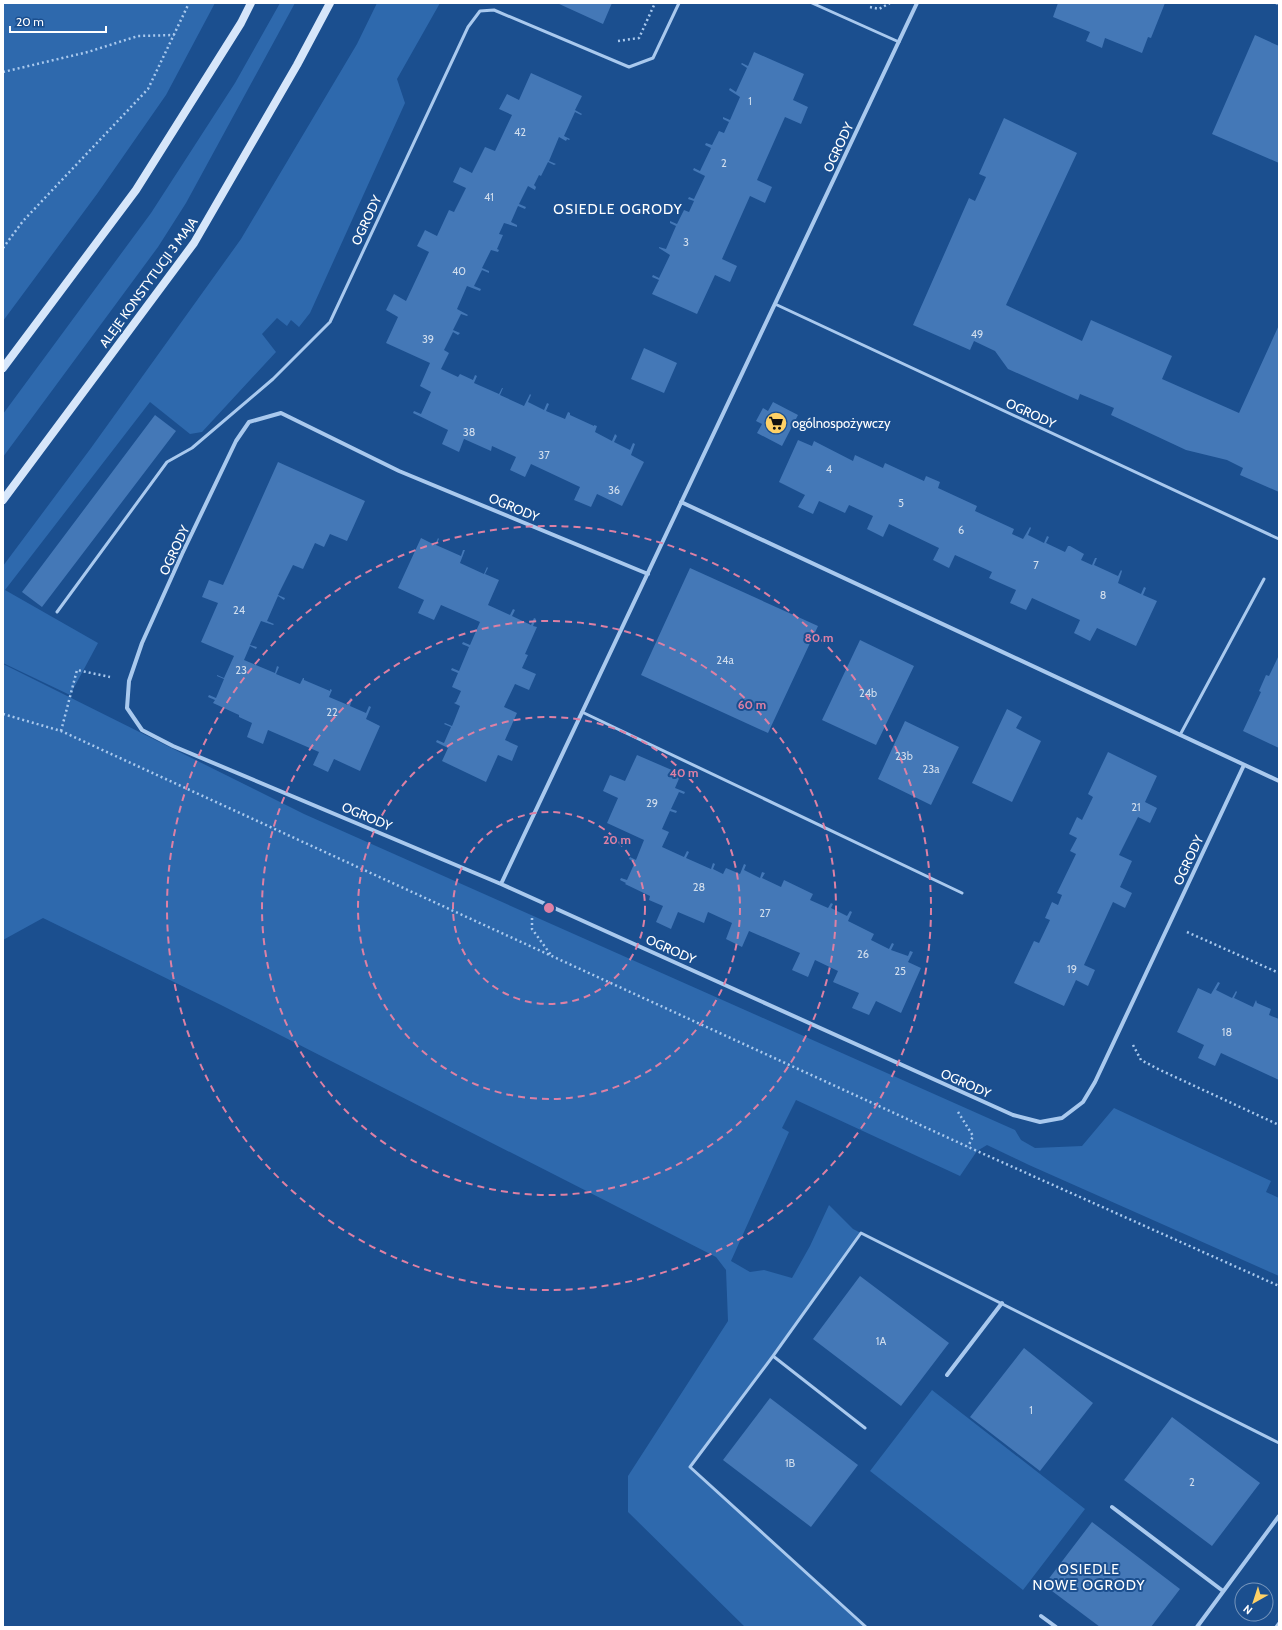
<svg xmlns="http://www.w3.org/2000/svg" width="1282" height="1630" viewBox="0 0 1282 1630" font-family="Cabin,sans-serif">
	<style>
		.green { fill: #2e69ad }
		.building { fill: #4478b7 }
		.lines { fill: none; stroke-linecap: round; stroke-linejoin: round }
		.path { stroke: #a9c9ee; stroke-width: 2.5; stroke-dasharray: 2 3; stroke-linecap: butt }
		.service { stroke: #a9c9ee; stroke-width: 3 }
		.minor { stroke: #a9c9ee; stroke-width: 4 }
		.secondary { stroke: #d6e6fa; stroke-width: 8 }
		.ring { fill: none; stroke: #dd80a5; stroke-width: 2; stroke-dasharray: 7 5 }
		.labels { text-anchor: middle; stroke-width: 4; stroke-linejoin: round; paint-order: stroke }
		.number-label { font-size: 11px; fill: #d0dded }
		.street-label { font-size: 13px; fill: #fff; stroke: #1b4f8f }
		.poi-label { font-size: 13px; fill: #fff; stroke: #1b4f8f; text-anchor: start }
		.neighbourhood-label { font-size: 14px; letter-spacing: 1px; fill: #fff; stroke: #1b4f8f }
		.centre { fill: #dd80a5; stroke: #1b4f8f; stroke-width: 2 }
		.ring-label { font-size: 12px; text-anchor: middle; font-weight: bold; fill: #dd80a5; stroke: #1b4f8f; stroke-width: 4; stroke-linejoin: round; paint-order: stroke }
	</style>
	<rect width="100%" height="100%" fill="#1b4f8f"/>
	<path class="green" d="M3,3H215L166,95L97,194L3,321Z
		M280,3H295L186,203L158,247L3,457V414L151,213L235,83Z
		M377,3H440L397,79L405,103L310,313L299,327L291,320L287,326L277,318L262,334L276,352L202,432L190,434L150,402L5,590L98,643L70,695L3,663V566L91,448L241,239L357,44Z
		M3,664L304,814L1015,1130L1021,1140L1035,1148L1082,1146L1114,1108L1271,1181L1266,1192L1279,1198V1276L1029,1165L987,1145L977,1151L960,1176L796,1100L782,1128L789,1132L731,1261L750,1272L764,1270L792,1278L810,1246L829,1205L853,1229L861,1233L690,1467L866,1627H745L628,1512V1476L728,1321L726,1270L716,1257L221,1005L43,918L3,940Z
		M932,1390L1085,1509L1023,1590L870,1471Z"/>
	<path class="building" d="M557,3H612L603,24Z
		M1058,3H1165L1151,38L1148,37L1142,53L1105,38L1102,48L1086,41L1090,32L1053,17Z
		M1255,35L1279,46V163L1212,134Z
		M754,52L804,74L793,100L808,107L801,124L785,117L757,180L772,187L765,203L750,196L722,259L737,266L730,282L715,275L697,314L652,294L659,280L652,277L653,275L659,278L670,255L659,248V247L666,249L676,226L670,223V221L677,224L684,210L689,212L694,201L688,199L689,197L694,199L705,176L693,170L694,168L700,171L711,148L705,145L706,143L712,145L719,131L724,133L729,122L723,119V117L730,120L740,97L729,90L730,88L736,92L747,68L741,64L742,63L748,66Z
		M531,73L582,96L575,110L582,114L581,115L575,112L564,136L570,139L569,140L567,139L566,141L559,137L549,161L556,164L554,165L548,162L541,176L539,175L534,185L536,187L535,190L528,186L519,204L526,207L525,209L518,206L511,222L517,225V227L504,223L499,234L503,235L497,249L499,250L498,252L491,250L482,268L489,271V273L482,270L474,286L481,289L480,291L467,286L457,309L468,315L467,316L461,314L453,330L460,333L458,335L453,332L444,350L449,353L441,369L458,377L460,374L473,380L475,375L477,376L474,383L499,394L502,388H503L500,395L524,406L530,394L531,395L528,402L544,410L547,403L549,404L546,411L565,419L568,412L570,413V415L594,426V425L597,426L595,432L612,441L615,434L617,436L614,442L630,450L633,443L635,444L631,455L644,462L622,506L597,494L591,507L574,500L580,487L531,464L525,477L510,470L516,457L492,446L491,451L464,439L459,452L442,444L448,430L413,413L414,411L421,414L431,392L420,386L430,363L386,343L398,317L386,310L394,294L406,301L429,252L417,246L425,230L437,236L449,210L454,212L466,188L453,182L460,167L472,173L485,147L495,151L512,115L499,109L507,94L519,100Z
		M1004,118L1077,153L1006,305L1082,341L1091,320L1172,356L1162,379L1239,413L1279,325V492L1240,475L1243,468L1227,460L1186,450L1111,415L1114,408L1080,394L1078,400L1008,369L995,351L974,341L970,350L913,325L969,198L975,201L986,177L979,174Z
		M644,348L677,363L664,393L631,379Z
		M773,402L798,415L782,446L757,433L762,424L756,421L763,408L768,411Z
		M155,415L176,431L42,607L22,592Z
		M798,440L812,446L814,441L853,461L855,455L883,468L885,463L924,481L926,476L940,482L938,488L977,506L975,511L1014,529L1012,534L1023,539L1030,527L1031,528L1028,535L1044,543L1047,536L1049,537L1046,543L1065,552L1068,546H1070L1084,554L1081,560L1092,565L1095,558H1097L1094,565L1118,576L1121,570L1122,571L1118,583L1141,594L1144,587L1146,588L1143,595L1157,601L1136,646L1097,628L1090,641L1074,633L1080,620L1032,598L1026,610L1010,603L1016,590L989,578L992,572L955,555L949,568L933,560L939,548L889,524L883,537L867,529L873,516L849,505L845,513L819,501L813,514L798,507L805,495L779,482Z
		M278,462L365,501L347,541L330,534L324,547L315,543L303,569L293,565L278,595L285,598L284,600L278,596L267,621L274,624L273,625L261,621L250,645L257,647L256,649L250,646L244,660L275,673L277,666L279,667L276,674L300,684L303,678H304V680L330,691V689L332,690L329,697L348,705L350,698L352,699L350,706L366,713L369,706L371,707L366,719L380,726L360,771L334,759L328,772L313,765L319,752L268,730L263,744L247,737L252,723L239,717V715L213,703L215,700L208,697L209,695L216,698L224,679L217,676V675L224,678L234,656L201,642L218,603L202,597L209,580L223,585Z
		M421,538L435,545L438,538L439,539L436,545L461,556L463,550H465L460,563L484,574L487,567L488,568L485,574L499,580L488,605L510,615L513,609L515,610L512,616L531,625L534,618L536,619L533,626L537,627L525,654L528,655L522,668L536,674L529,690L515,684L504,707L517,713L505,740L518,746L512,761L498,755L486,782L442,761L448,748L436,742L437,740L444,743L451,727L444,724L445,723L452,726L460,706L454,703L456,702L461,691L452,687L458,673L451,670L452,668L459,671L469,647L462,644L463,642L470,645L480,622L441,605L434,620L418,613L424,600L398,588Z
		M690,568L818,626L768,733L641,675Z
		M860,640L914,666L876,745L822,720Z
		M1279,655V748L1243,731L1261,692L1259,691L1266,675L1269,676Z
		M1007,709L1022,717L1016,728L1041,741L1012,802L972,783Z
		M905,721L959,747L931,805L878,779Z
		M1108,752L1157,776L1145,802L1157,808L1150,823L1138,817L1119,855L1132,861L1120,887L1132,893L1125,908L1113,902L1084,965L1095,970L1088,986L1076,980L1064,1006L1014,983L1034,941L1039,943L1050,920L1045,918L1052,902L1058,905L1062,895L1057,893L1076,854L1070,851L1077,838L1069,834L1077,817L1082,820L1093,797L1088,794Z
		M637,755L681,774L675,788L685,792L684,794L679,792L671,809L677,811L676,813L670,811L662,829L669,832L662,847L684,857L687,851L689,852L686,858L711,869L713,863L715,864L713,869L723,874L726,868L740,874L744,864L746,865L744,870L760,878L762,872L765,873L762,878L781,887L784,880L813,894L810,900L828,908L831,903L833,904L831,908L847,916L850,911L852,912L848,921L874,934L871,940L889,949L892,943L894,944L891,950L908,956L910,951L913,952L908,962L921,968L901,1013L876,1001L869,1015L852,1008L859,993L833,982L838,971L815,960L808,977L792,970L800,953L749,931L742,947L726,939L732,923L708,912L704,923L678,912L671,929L656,922L663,906L649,900L650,896L625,884L626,883L620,880L621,878L627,880L635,862L629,859L630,857L636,860L644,840L607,823L618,798L603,791L610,775L625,781Z
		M1218,982L1220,983L1216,990L1232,998L1236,991L1237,992L1234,998L1253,1007L1256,1000L1257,1003L1271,1009L1269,1015L1279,1019V1080L1221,1053L1215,1066L1198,1058L1204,1045L1177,1032L1198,988L1211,994Z
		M860,1276L949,1343L901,1406L813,1339Z
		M1024,1348L1093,1403L1040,1471L970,1417Z
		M770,1398L858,1465L811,1527L723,1460Z
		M1172,1417L1260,1483L1212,1546L1124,1480Z
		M1092,1522L1180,1589L1151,1627H1100L1044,1585Z"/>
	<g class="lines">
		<path class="path" d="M1276,3L1279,4
			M870,7L879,9L890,3
			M618,41L639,38L655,3
			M3,72L88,52L138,36L174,35
			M3,248L23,221L148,89L189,3
			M3,714L61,731L977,1151L1279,1286
			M61,731L77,670L110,677
			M532,918V929L551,955
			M1187,932L1279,973
			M1133,1045L1141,1060L1160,1070L1279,1125
			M958,1112L973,1136L968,1147"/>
		<path class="service" d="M812,3L899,42
			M775,304L1279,539
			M57,612L167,462L192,448L273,379L330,322L468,27L480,11L494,10L629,67L653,58L679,3
			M582,712L962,893
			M1180,735L1264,579
			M773,1356L865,1428
			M866,1627L690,1467L773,1356L861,1233L1279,1443
			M1276,1627L1279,1623"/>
		<path class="minor" d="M681,502L1279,781
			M648,574L399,471L281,413L249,422L236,441L182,554L142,643L129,681L127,708L142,730L173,746L501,884L1013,1115L1040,1122L1062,1118L1083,1102L1095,1082L1244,765
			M501,884L917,3
			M947,1375L1002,1303
			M1112,1507L1223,1591
			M1041,1616L1056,1627
			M1197,1627L1279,1516"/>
		<path class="secondary" d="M3,368L136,190L241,23L251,3
			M3,500L194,243L297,65L330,3"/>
	</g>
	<g class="ring">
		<circle cx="549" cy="908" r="96"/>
		<circle cx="549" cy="908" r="191"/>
		<circle cx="549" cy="908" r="287"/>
		<circle cx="549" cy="908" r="382"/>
	</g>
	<defs>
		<g id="supermarket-disc" transform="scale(1.15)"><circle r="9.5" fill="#ffd166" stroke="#1b4f8f"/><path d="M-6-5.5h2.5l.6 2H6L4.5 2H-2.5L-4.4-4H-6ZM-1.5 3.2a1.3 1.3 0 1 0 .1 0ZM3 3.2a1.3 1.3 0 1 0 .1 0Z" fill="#111"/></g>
	</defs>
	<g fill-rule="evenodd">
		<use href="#supermarket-disc" x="776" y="423"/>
	</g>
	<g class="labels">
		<g class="number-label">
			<text x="750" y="105">1</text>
			<text x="520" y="136">42</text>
			<text x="724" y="167">2</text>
			<text x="489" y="201">41</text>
			<text x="686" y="246">3</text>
			<text x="459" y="275">40</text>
			<text x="977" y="338">49</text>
			<text x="428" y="343">39</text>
			<text x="469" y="436">38</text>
			<text x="544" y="459">37</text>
			<text x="829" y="473">4</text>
			<text x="614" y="494">36</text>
			<text x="901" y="507">5</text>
			<text x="961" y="534">6</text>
			<text x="1036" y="569">7</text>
			<text x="1103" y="599">8</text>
			<text x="239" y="614">24</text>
			<text x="725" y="664">24a</text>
			<text x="241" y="674">23</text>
			<text x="868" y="697">24b</text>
			<text x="332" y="716">22</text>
			<text x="904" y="760">23b</text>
			<text x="931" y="773">23a</text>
			<text x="652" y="807">29</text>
			<text x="1136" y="811">21</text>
			<text x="699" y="891">28</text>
			<text x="765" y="917">27</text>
			<text x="863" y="958">26</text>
			<text x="1072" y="973">19</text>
			<text x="900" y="975">25</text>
			<text x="1227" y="1036">18</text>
			<text x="881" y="1345">1A</text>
			<text x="1031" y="1414">1</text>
			<text x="790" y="1467">1B</text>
			<text x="1192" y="1486">2</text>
		</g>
		<g class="street-label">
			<text transform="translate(838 147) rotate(-65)" y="5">OGRODY</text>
			<text transform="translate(366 220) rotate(-65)" y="5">OGRODY</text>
			<text transform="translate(148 282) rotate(-54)" y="5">ALEJE KONSTYTUCJI 3 MAJA</text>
			<text transform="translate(1031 413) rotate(25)" y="5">OGRODY</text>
			<text transform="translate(514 507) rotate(23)" y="5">OGRODY</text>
			<text transform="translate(174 550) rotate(-65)" y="5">OGRODY</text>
			<text transform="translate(367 816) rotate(23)" y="5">OGRODY</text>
			<text transform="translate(1188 860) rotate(-65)" y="5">OGRODY</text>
			<text transform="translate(671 949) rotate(24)" y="5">OGRODY</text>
			<text transform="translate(966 1083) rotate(24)" y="5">OGRODY</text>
		</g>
		<g class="poi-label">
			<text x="792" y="428">ogólnospożywczy</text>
		</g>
		<g class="neighbourhood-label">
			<text x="618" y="214">OSIEDLE OGRODY</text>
			<text x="1089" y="1574">OSIEDLE<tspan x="1089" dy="16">NOWE OGRODY</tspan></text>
		</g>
	</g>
	<circle cx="549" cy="908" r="6" class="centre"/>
	<g class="ring-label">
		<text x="819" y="642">80 m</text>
		<text x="752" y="709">60 m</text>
		<text x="684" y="777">40 m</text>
		<text x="617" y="844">20 m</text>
	</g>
	<rect width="1282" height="1630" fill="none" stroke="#ffffff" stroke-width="8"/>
	<g transform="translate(1254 1602) rotate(219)"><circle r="19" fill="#1b4f8f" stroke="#7695bc"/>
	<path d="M0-3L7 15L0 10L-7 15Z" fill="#ffd166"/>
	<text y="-6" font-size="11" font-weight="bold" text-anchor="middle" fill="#ffffff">N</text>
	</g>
	<path d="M10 26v6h96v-6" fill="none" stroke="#ffffff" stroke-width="2"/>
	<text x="16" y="26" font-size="12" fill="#ffffff" stroke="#1b4f8f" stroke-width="3" paint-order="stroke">20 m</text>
</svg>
